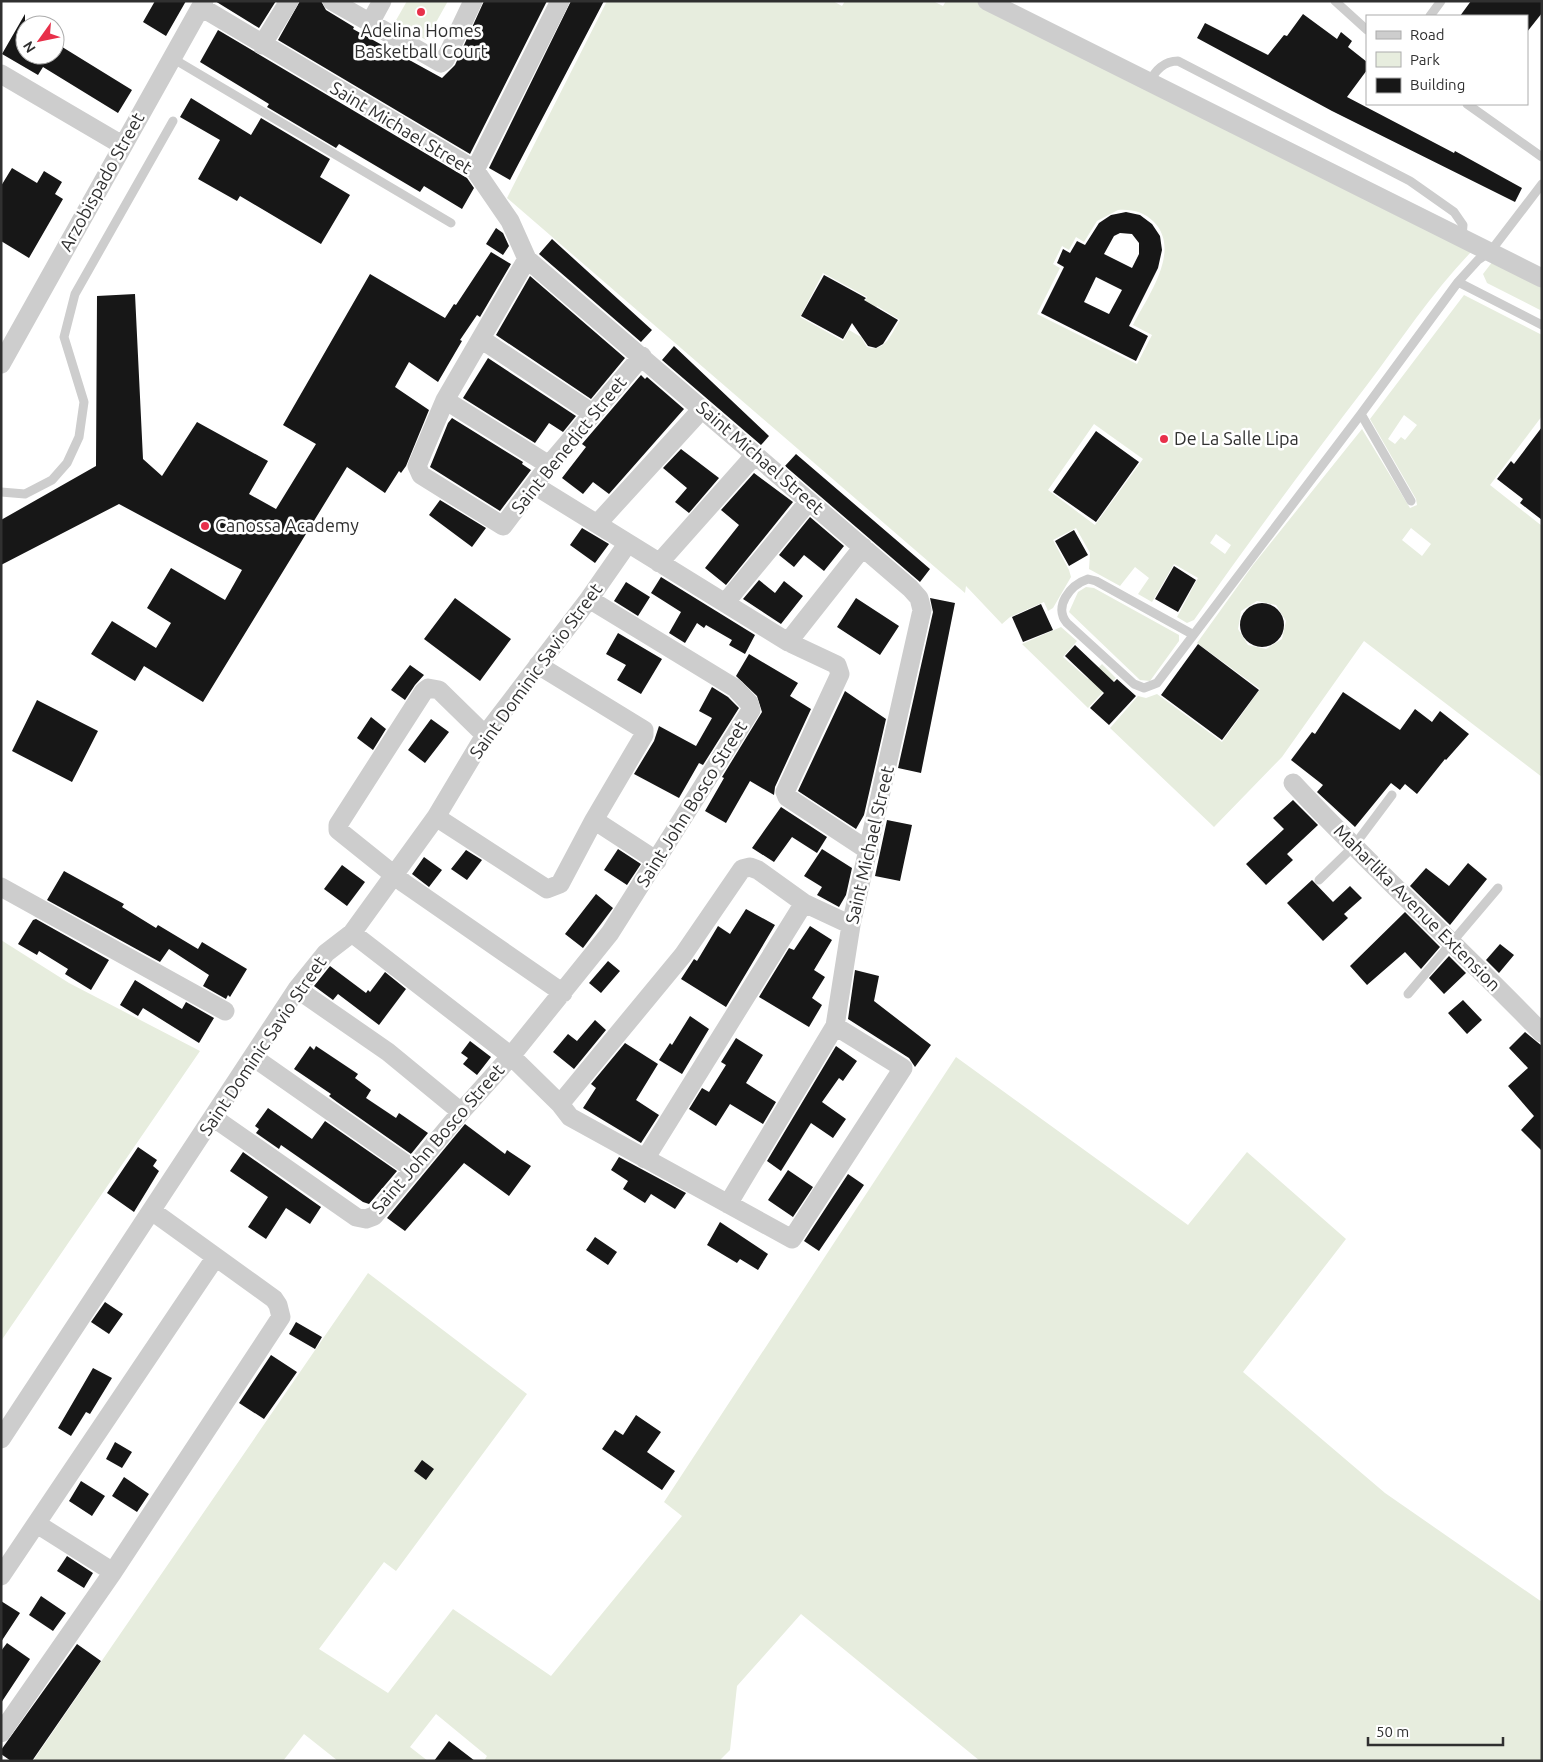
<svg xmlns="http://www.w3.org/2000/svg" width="1543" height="1762" viewBox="0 0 1543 1762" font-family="Ubuntu,sans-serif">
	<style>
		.green { fill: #e7edde; fill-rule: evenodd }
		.building { fill: #171717; fill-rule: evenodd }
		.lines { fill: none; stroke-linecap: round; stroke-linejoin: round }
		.service { stroke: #cdcdcd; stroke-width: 9 }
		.minor { stroke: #cdcdcd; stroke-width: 19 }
		.poi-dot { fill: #e8304a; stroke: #fff; stroke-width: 2 }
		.labels { text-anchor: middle; stroke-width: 5; stroke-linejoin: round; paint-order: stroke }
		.poi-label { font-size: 18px; fill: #303030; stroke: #fff; text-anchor: start }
		.street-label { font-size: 18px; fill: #303030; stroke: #fff }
	</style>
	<rect width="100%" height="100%" fill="#fff"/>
	<path class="green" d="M407,1H448L426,40L395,22Z
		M607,1H833L842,6L845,1H933L943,6L946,1H977L1472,251C1433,291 1401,340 1367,385C1308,462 1250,540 1194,620L1187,623L1177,617L1198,578L1174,564L1152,602L1138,594L1149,578L1135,567L1120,586L1089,569L1090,553L1076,528L1053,540L1069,570L1071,577L1053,608L1048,611L1044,602L1010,617L1002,624L966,586L965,593L507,198ZM1118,210C1132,209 1144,212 1154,222C1182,251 1147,297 1133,325L1152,335L1137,364L1037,314L1060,268L1053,264L1062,246L1069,250L1076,237L1084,242L1097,221ZM823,273L867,297L859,313L869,318L877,306L900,320C892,332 885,354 867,347L861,337L849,330L843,341L800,317ZM1094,424L1143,459L1095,525L1048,490ZM1216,534L1231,545L1225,554L1210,543Z
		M1493,261L1542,286V311L1487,283L1483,274Z
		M1464,295L1542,335V416L1490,485L1542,526V777L1364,641L1282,757L1214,827L1110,728L1138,696L1146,698L1157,694L1222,742L1260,689L1197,643L1253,565L1362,429L1410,508L1417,505L1416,499L1370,419ZM1404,415L1417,425L1405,440L1401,437L1395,444L1388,439ZM1411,528L1431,544L1422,556L1402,540ZM1257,601L1276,605L1286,621L1282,639L1266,649L1248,645L1238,629L1241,611Z
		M1086,587L1094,588L1179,635V641L1150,681L1140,680L1069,612L1078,592Z
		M1061,627L1077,641L1063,657L1088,679L1102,664L1116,678L1088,708L1022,644Z
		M1,940L69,983L200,1051L1,1341Z
		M956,1057L1188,1225L1247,1152L1346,1239L1243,1372L1385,1493L1542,1602V1761H980L801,1614L737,1686L730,1750L719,1761H484L487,1756L436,1714L410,1747L428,1761H338L304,1734L283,1761H33L368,1273L527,1394L396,1571L384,1562L319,1649L388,1693L453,1609L551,1676L682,1516L664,1502Z"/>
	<path class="building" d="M155,1H186L166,36L143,22Z
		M215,1H276L259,28Z
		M300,1H321L326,10L354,27L353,29L442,78L455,65L484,1H547L470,154L278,40Z
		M571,1H604L510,180L489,168Z
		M1471,1H1542V13L1527,32V16H1460Z
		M25,14V55H55L59,45L132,90L118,113L43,67L38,75L2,54Z
		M1303,14L1337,39L1341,32L1352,41L1348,47L1367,62V70L1347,97L1454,153L1455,151L1522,188L1515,202L1332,111L1197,38L1205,23L1268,55L1284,35L1287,36Z
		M218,30L467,178L474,188L462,209L424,186L420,192L339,144L336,148L267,107L269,104L200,62Z
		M191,98L251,135L261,118L330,159L320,177L350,195L321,244L240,196L237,201L198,179L220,140L180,117Z
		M12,168L37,183L44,171L62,182L55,194L63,199L29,258L1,241V186Z
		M1126,212L1140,215L1152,224L1160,236L1162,250L1158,268L1129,326L1148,336L1136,361L1041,313L1064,267L1057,263L1063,249L1070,253L1077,241L1085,245L1099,223L1111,215ZM1120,233L1132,234L1139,243V254L1132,268L1104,254L1114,236ZM1096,277L1122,290L1109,314L1084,302Z
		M496,228L503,233L509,246L503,255L486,244Z
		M552,239L652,330L641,342L539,254Z
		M491,252L511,264L480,317L477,315L460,340L462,341L438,382L409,362L395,387L429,410L406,466L401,473L399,471L385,493L347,467L203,702L144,666L135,681L91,654L112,621L156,648L171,623L147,608L171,568L225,600L242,570L119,504L1,565V520L96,466L97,296L135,294L143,459L162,476L197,422L268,461L249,494L276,509L316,444L283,425L370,274L445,318L454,304L456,305Z
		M824,275L866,298L864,300L898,320L883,344L876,348L868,346L852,323L843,339L801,316Z
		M530,276L625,358L591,399L496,335Z
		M674,346L769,436L761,445L662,360Z
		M488,358L576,416L563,432L549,423L535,443L463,398Z
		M641,375L645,379L647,377L684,409L609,494L593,482L583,494L562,478L586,447L582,444Z
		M452,418L523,462L522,464L531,470L500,511L430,467L448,423Z
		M1542,427V520L1520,503L1523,499L1497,479L1511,461L1514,464Z
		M1096,431L1139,462L1096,522L1053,492Z
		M681,449L719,478L689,513L675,502L687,488L663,468Z
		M796,454L930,569L920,582L785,466Z
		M754,473L793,502L726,585L705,568L739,525L721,510Z
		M440,500L486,528L472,547L429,515Z
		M810,517L844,546L824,571L804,555L794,567L779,555Z
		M582,528L609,544L595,563L570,545Z
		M1074,530L1088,555L1069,566L1055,541Z
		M1174,566L1196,580L1178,612L1155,599Z
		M661,577L755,635L745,654L729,645L732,640L706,625L704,628L697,623L685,643L669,633L681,612L651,593Z
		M759,580L775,593L784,581L803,596L781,624L743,599Z
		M626,582L650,597L638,616L614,601Z
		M455,598L511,639L480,681L424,639Z
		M856,598L899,626L880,655L837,627Z
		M930,598L955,603L921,773L898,768L933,612Z
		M1240 625a22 22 0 1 1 44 0a22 22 0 1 1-44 0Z
		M1041,604L1053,630L1023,642L1012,617Z
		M618,633L662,659L641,694L617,680L626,665L606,654Z
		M1198,644L1259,690L1222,740L1161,695Z
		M1075,645L1114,682L1117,679L1136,696L1109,725L1090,708L1104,693L1065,656Z
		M749,654L798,683L790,696L811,709L775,787L774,795L750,781L726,823L705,811L724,778L722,777L762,712L757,696L736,676Z
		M410,665L424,675L415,685L405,700L391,690Z
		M712,687L728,697L739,708L703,765L699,763L679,798L634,774L654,741L659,726L696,746L712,718L699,711Z
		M845,691L886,719L864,815L856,829L798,791Z
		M1343,692L1400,730L1415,709L1432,722L1440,711L1469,734L1446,760L1445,759L1417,794L1405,784L1400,790L1391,783L1355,827L1317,792L1323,785L1291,760L1312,732L1315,734Z
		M37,700L98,731L72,782L12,751Z
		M371,717L386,729L373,750L357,738Z
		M431,719L449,732L425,763L408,750Z
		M1293,800L1318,825L1287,854L1293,860L1266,885L1246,864L1284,829L1273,818Z
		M781,807L827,837L817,853L792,837L774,862L752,848Z
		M887,820L912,825L900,881L875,876Z
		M618,849L641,864L627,885L604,870Z
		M822,849L852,868L846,895L839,907L817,895L822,887L804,876Z
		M466,850L482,860L467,880L451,869Z
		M424,857L442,870L429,887L412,874Z
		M1468,863L1487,879L1450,925L1410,886L1426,868L1449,886Z
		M342,865L365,882L347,906L324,889Z
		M64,871L124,904L122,907L156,928L158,925L198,949L202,942L247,969L230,997L228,995L226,999L203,986L209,975L169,949L160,962L47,900Z
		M1312,880L1333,902L1350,886L1362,898L1344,914L1348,918L1323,941L1287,903Z
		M596,894L613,908L583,948L565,934Z
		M746,909L775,925L726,1007L681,979L694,959L697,961L718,926L730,934Z
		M1405,912L1440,947L1421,969L1405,952L1367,985L1350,966Z
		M36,919L109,960L91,990L65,974L68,969L39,951L37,955L18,944L33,920Z
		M810,926L832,940L814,970L825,977L812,998L822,1005L809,1027L759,997L789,948L794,950Z
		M1500,944L1514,955L1499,973L1486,960Z
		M1449,956L1466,973L1444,994L1429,978Z
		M608,961L620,971L601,993L589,983Z
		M330,966L366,993L368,990L370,992L385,972L406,989L379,1025L338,994L333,1000L314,986Z
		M855,970L879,976L874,1001L931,1045L915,1067L909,1058L848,1019Z
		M135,980L182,1009L186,1002L214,1018L199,1043L143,1008L138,1016L120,1005Z
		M1463,1000L1482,1020L1467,1034L1448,1013Z
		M690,1016L709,1029L682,1074L659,1060L670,1043L672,1045Z
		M595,1020L606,1030L574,1069L553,1052L568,1034L577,1041Z
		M1525,1032L1542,1046V1151L1521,1130L1534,1116L1508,1086L1528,1068L1509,1048Z
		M736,1038L763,1055L746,1083L776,1102L763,1124L730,1104L716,1126L689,1109L702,1088L709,1092L726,1065L721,1062Z
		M470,1041L491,1057L477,1075L463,1064L468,1058L461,1053Z
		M625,1043L658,1064L636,1100L659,1115L641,1143L583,1108L596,1088L591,1084Z
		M310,1046L314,1050L316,1046L358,1074L355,1078L371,1090L366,1098L396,1118L399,1113L428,1133L411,1154L337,1102L329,1096L331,1094L294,1069Z
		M836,1046L857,1061L843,1081L839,1078L822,1102L846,1119L833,1138L811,1123L781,1171L767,1161Z
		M268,1108L312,1139L325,1121L397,1171L369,1204L363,1202L281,1145L279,1149L256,1133L259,1129L255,1126Z
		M465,1124L505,1154L507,1150L531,1166L509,1196L464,1163L405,1231L387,1218Z
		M138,1147L157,1160L153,1166L159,1171L134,1212L107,1193Z
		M243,1152L321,1207L310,1224L286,1208L266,1239L248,1227L268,1197L230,1171Z
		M619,1157L686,1193L675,1209L651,1194L645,1203L623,1189L628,1181L611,1170Z
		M788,1170L813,1187L793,1217L768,1200Z
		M848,1174L864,1185L819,1251L804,1241Z
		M720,1222L768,1254L758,1270L740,1259L737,1263L707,1245Z
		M595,1237L617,1252L608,1265L586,1250Z
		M105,1302L123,1314L109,1334L91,1322Z
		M296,1322L322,1337L315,1349L289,1334Z
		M271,1355L297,1372L264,1419L239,1403Z
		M93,1368L112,1378L90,1414L86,1412L71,1436L58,1428Z
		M636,1415L661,1432L647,1452L675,1471L662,1490L602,1449L615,1430L623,1435Z
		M115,1442L132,1452L122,1468L106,1459Z
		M422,1460L434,1469L426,1480L414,1471Z
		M124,1477L149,1494L137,1512L112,1496Z
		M81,1481L105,1496L92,1516L69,1501Z
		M67,1556L93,1573L84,1588L57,1571Z
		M41,1596L66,1613L53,1631L29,1615Z
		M1,1601L20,1613L1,1642Z
		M7,1643L30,1659L1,1703V1651Z
		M77,1644L101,1661L32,1761H11L1,1754V1750Z
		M449,1741L475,1761H434Z"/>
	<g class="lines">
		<path class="service" d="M1335,1L1367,30
			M1430,16L1441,1
			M172,58L451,223
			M1149,82C1156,70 1164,61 1178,61L1410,181L1454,212L1463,225L1462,238
			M1467,104L1542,157
			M1458,282L1542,325
			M1361,414L1411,501
			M1,492L25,494L52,480L67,463L79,437L84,402L64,337L75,294L173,121
			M1192,634L1096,581L1088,579C1070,585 1053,607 1067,623L1134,684L1144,688L1157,683L1361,414L1458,282L1478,260L1490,252L1542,184
			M1319,880L1353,847L1392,795
			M1408,994L1498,888"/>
		<path class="minor" d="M332,1L441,63L445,60L473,1
			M987,1L1542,278
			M201,7L475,170L510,221L527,259L910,588L919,598L922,610L851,925L835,1026L903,1068L792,1239L570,1117L560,1104L511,1056L352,933
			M370,23L382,1
			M262,45L289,1
			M1,74L122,145
			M475,170L560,1
			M527,259L445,400L417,466L421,475L503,526L549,465L642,356
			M481,339L592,413
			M1,364L204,1
			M445,400L549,465
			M534,485L788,642L837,665L840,674L785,792L787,797L869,851
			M597,524L702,409
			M659,563L754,456
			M725,603L809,501
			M788,642L863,547
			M485,735L439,690L428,688L424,691L338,825V830L404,883L563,993
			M1293,783C1373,869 1460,948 1542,1033
			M436,817L547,889L560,884L594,820L644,735V730L538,665
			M594,820L657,861
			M1,887L225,1011
			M297,989L388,1052L461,1112
			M253,1057L413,1169
			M560,1104L683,955L742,869L750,867L758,870L804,903L851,925
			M214,1118L356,1217L366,1219L374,1216L461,1112L511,1056L610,933L751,710L749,703L735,688L589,599
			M645,1159L804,903
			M728,1204L835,1026
			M1,1439L297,989L326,953L352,933L436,817L485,735L589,599L628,543
			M37,1524L113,1572
			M1,1576L215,1258
			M1,1733L113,1572L281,1317L278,1305L274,1299L152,1211"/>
	</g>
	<g class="poi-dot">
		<circle cx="421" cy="12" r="5"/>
		<circle cx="1164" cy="439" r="5"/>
		<circle cx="205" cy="526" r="5"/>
	</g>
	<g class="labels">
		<g class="poi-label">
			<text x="421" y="37" text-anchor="middle">Adelina Homes<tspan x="421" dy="21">Basketball Court</tspan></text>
			<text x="1174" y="445">De La Salle Lipa</text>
			<text x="215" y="532">Canossa Academy</text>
		</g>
		<g class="street-label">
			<text transform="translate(401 128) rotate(31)" y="6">Saint Michael Street</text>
			<text transform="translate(102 182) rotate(-61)" y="6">Arzobispado Street</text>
			<text transform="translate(569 445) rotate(-51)" y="6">Saint Benedict Street</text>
			<text transform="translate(760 458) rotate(41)" y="6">Saint Michael Street</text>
			<text transform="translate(536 671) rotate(-54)" y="6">Saint Dominic Savio Street</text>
			<text transform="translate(692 804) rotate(-58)" y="6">Saint John Bosco Street</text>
			<text transform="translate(870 845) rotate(-77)" y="6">Saint Michael Street</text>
			<text transform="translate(1417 908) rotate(45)" y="6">Maharlika Avenue Extension</text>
			<text transform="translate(263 1046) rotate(-56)" y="6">Saint Dominic Savio Street</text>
			<text transform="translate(438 1139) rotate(-49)" y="6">Saint John Bosco Street</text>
		</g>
	</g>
	<rect width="1543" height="1762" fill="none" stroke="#303030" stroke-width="5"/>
	<rect x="1366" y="15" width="162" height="90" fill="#ffffff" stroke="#acacac"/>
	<rect x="1376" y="31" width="25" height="8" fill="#cdcdcd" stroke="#acacac"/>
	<text x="1410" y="40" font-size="15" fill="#303030">Road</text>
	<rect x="1376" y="52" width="25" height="15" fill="#e7edde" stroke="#acacac"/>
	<text x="1410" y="65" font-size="15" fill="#303030">Park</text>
	<rect x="1376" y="78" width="25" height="15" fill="#171717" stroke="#acacac"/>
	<text x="1410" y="90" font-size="15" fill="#303030">Building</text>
	<g transform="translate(40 40) rotate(237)"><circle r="24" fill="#ffffff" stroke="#acacac"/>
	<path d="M0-4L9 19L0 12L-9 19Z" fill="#e8304a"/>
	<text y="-8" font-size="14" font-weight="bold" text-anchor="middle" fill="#303030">N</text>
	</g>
	<path d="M1368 1737v8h135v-8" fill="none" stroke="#303030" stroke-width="2.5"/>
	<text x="1376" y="1737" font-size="15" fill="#303030" stroke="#ffffff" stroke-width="4" paint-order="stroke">50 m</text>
</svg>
